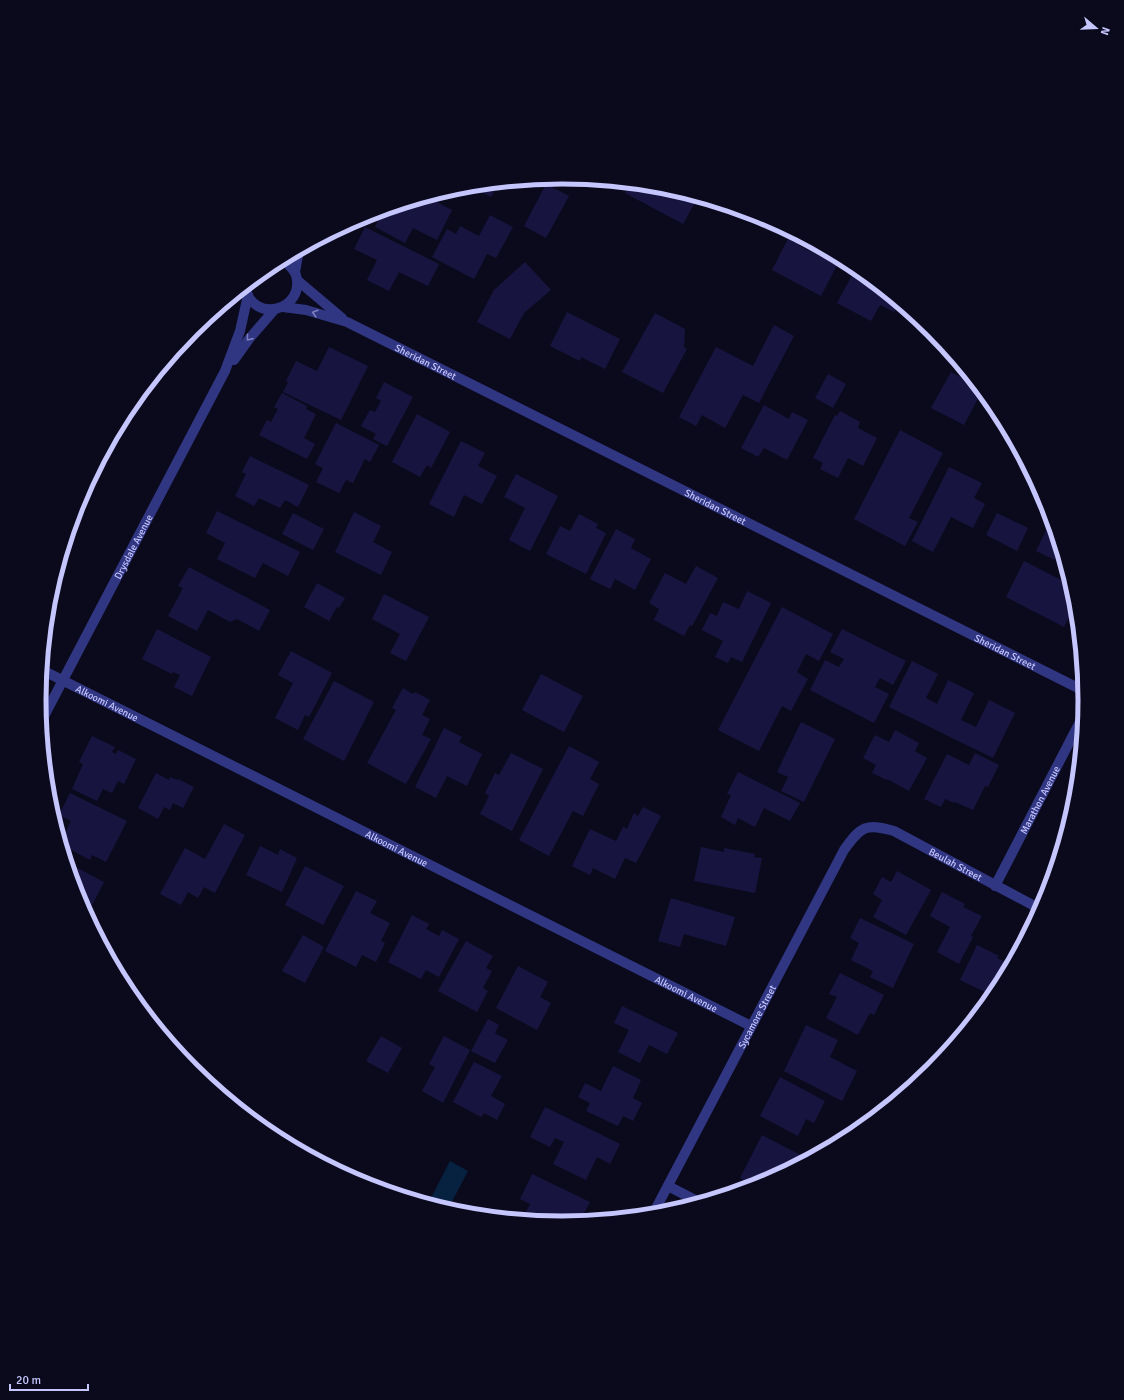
<svg xmlns="http://www.w3.org/2000/svg" width="1124" height="1400" viewBox="0 0 1124 1400" font-family="Signika,sans-serif">
	<style>
		.water { fill: #062240 }
		.building { fill: #181440 }
		.lines { fill: none; stroke-linecap: round; stroke-linejoin: round }
		.street { stroke: #303681; stroke-width: 10 }
		.oneway { stroke: #7b7ec0 }
		.labels { text-anchor: middle; stroke-width: 3.5; stroke-linejoin: round; paint-order: stroke }
		.street-label { font-size: 10px; fill: #c6c6ff; stroke: #0b0a1d }
		.rim { fill: none; stroke: #c6c6ff; stroke-width: 5 }
	</style>
	<rect width="100%" height="100%" fill="#0b0a1d"/>
	<path class="water" d="M450,1161L468,1171L448,1209L430,1200Z"/>
	<path class="building" d="M498,183L491,197L470,186L479,185Z
		M546,184L569,196L546,238L524,226Z
		M630,184L664,187L698,197L683,224L625,193Z
		M427,197L452,210L437,240L413,228L405,243L375,227L383,210Z
		M490,215L513,227L496,258L487,254L474,279L432,257L447,229L456,234L460,226L479,236Z
		M365,227L439,264L428,286L399,272L389,291L367,280L377,260L354,249Z
		M789,237L800,242L798,245L837,265L821,296L772,270Z
		M525,262L551,290L524,313L510,339L477,322L494,290Z
		M856,268L899,303L894,312L880,305L871,321L837,303Z
		M567,312L620,339L605,369L581,357L580,361L550,346Z
		M655,313L685,329L684,347L687,349L663,393L622,372Z
		M774,325L794,336L759,403L743,395L725,428L702,415L696,426L679,417L716,347L753,366Z
		M329,347L368,366L341,420L283,392L288,382L286,381L296,361L317,371Z
		M951,372L977,386L982,391L964,425L931,408Z
		M828,374L846,384L833,408L815,398Z
		M384,382L413,397L387,446L373,439L376,434L361,426L370,410L375,412L381,401L376,398Z
		M282,393L307,406L306,409L316,414L304,438L315,444L307,459L259,435L267,420L271,422L278,409L274,407Z
		M764,405L789,419L792,412L808,420L787,460L764,448L758,457L741,448Z
		M840,411L860,422L858,428L877,438L863,466L848,458L838,478L820,469L823,463L813,458L835,415L837,416Z
		M417,414L450,432L431,468L427,465L420,477L392,462Z
		M336,423L379,445L370,462L365,459L353,483L346,480L339,493L316,482L323,468L315,464Z
		M900,430L943,453L909,518L918,522L905,546L854,519Z
		M461,441L485,453L478,466L497,476L482,504L464,495L454,517L429,504Z
		M250,456L309,485L298,507L285,500L280,508L259,498L254,506L235,496L246,474L242,472Z
		M949,467L982,483L974,498L985,504L973,528L951,517L933,552L912,541Z
		M516,474L558,496L530,551L509,540L525,508L504,497Z
		M1032,476L1038,486L1041,492L1027,485Z
		M217,511L300,552L288,576L263,563L255,578L217,559L225,543L206,533Z
		M354,512L381,526L373,542L392,552L381,575L335,552Z
		M293,513L324,529L313,550L282,534Z
		M997,513L1028,528L1017,551L986,535Z
		M579,514L598,524L596,528L606,533L586,574L546,554L560,526L570,531Z
		M1051,520L1060,550H1059L1055,560L1036,551Z
		M616,529L635,539L631,548L651,559L635,590L615,579L610,589L590,579Z
		M1024,561L1071,585L1076,604L1064,627L1006,597Z
		M696,566L718,578L692,626L690,625L684,636L654,620L659,609L649,603L665,573L686,584Z
		M189,567L270,610L259,631L237,619L230,622L208,610L197,631L168,616L183,588L178,586Z
		M317,583L345,598L339,608L337,607L329,621L304,607Z
		M747,591L771,603L742,662L731,657L728,663L715,657L723,641L702,630L710,613L717,616L723,602L739,609Z
		M384,594L429,617L406,661L390,653L400,634L372,619Z
		M782,607L833,634L819,661L806,654L797,672L808,679L791,711L782,706L759,751L718,730Z
		M157,629L211,657L192,696L174,687L180,675L173,672L172,674L142,659Z
		M842,629L906,661L893,685L880,678L875,687L889,694L874,723L810,690L825,660L839,667L844,659L830,652Z
		M291,651L332,673L309,717L305,715L298,730L275,718L293,683L278,675Z
		M912,661L938,674L926,698L937,704L948,680L974,693L961,720L976,727L989,700L1015,713L993,758L889,707Z
		M541,674L583,696L564,732L522,710Z
		M334,681L374,702L344,761L303,739Z
		M403,688L413,694L415,692L430,700L422,715L430,719L422,735L431,739L406,784L367,763L396,710L392,708Z
		M801,722L835,739L804,802L781,791L788,777L777,772Z
		M444,728L462,737L459,742L482,754L467,786L447,776L436,798L415,787Z
		M895,730L919,743L915,751L927,758L909,791L887,779V780L872,773L876,765L863,758L875,735L889,742Z
		M92,736L115,747L112,752L116,754L118,750L136,759L124,784L118,781L112,793L103,789L97,801L72,789L83,764L79,762Z
		M569,746L599,762L590,779L599,784L583,816L573,811L549,856L519,840Z
		M511,753L543,769L512,831L480,814L489,796L485,793L495,773L499,775Z
		M975,753L999,765L988,787L985,786L973,810L955,802L954,803L945,799L941,807L924,799L947,754L969,765Z
		M738,772L800,803L790,821L764,808L755,827L738,818L735,825L721,817L731,795L727,794Z
		M156,773L169,780L170,777L177,780L178,779L194,787L183,808L173,803L170,810L164,807L158,819L138,808Z
		M70,793L127,821L106,862L92,855L90,860L62,845L61,842L71,821L59,815Z
		M643,807L661,816L636,863L625,858L615,879L593,868L590,875L572,866L590,829L616,841L623,827L627,829L634,813L638,816Z
		M224,824L245,835L215,893L204,887L198,898L188,892L181,905L160,894L185,848L205,859Z
		M260,846L278,855L280,849L297,858L282,892L246,875Z
		M701,847L724,852V848L755,854L754,857L762,858L755,893L694,881Z
		M68,863L104,882L87,915L79,900Z
		M305,866L344,886L323,925L285,905Z
		M897,871L931,890L906,935L873,917L882,900L873,894L882,877L891,882Z
		M356,891L377,901L370,913L390,923L381,941L385,943L376,962L362,955L356,967L325,951Z
		M942,892L965,904L963,907L982,916L971,936L973,937L959,964L937,952L950,927L930,916Z
		M671,898L735,917L726,946L684,934L680,947L658,941Z
		M412,915L429,924L426,929L439,936L442,930L459,939L439,977L426,970L421,979L388,962Z
		M860,918L914,944L893,988L870,977L873,971L851,960L859,943L850,938Z
		M303,935L324,947L305,983L282,971Z
		M466,941L493,956L486,968L492,971L483,988L488,991L477,1012L438,991Z
		M977,945L999,956L997,958L1011,965L997,991L993,996L960,980Z
		M518,966L548,982L540,997L551,1003L537,1030L496,1008Z
		M840,973L884,995L874,1015L870,1013L858,1035L826,1018L837,997L829,994Z
		M622,1006L678,1033L667,1054L649,1045L640,1063L618,1052L629,1030L614,1023Z
		M488,1019L499,1025L495,1033L508,1040L495,1063L471,1051Z
		M806,1025L838,1040L830,1057L857,1071L842,1101L784,1071Z
		M381,1036L402,1048L388,1073L366,1061Z
		M444,1036L470,1050L443,1103L422,1091L435,1067L429,1064Z
		M474,1062L502,1076L491,1096L505,1104L497,1120L484,1113L481,1117L453,1102Z
		M613,1066L641,1080L633,1098L642,1103L633,1121L623,1116L618,1126L586,1111L590,1103L578,1097L585,1083L601,1091Z
		M780,1077L825,1101L814,1123L806,1119L798,1136L760,1116Z
		M545,1107L620,1144L610,1164L597,1157L586,1180L553,1164L564,1142L555,1138L550,1147L530,1137Z
		M762,1135L808,1159L788,1169L785,1168L784,1172L762,1183L754,1186L740,1178Z
		M532,1174L590,1202L580,1221L571,1218L570,1220L565,1221L562,1220L560,1223L526,1219L523,1218L530,1204L520,1199Z"/>
	<g class="lines">
		<g class="street">
			<path d="M295,272L299,250"/>
			<path d="M297,280L342,318"/>
			<path d="M245,287C253,325 306,310 296,275C293,269 288,263 281,260"/>
			<path id="s1" d="M283,307L306,310L347,322L1084,691"/>
			<path d="M234,360L249,339L275,309"/>
			<path id="s2" d="M42,670L751,1026"/>
			<path id="s3" d="M41,722L225,371L240,331L248,295"/>
			<path id="s4" d="M995,886L1084,714"/>
			<path d="M668,1186L699,1202"/>
			<path id="s5" d="M653,1214L844,850C861,826 866,823 894,831L1040,909"/>
		</g>
	</g>
	<defs><path id="oneway-chevron" d="M-2-3.5L2.5 0L-2 3.5" fill="none" stroke-width="1.6" stroke-linecap="round" stroke-linejoin="round"/></defs>
	<g class="oneway">
		<use href="#oneway-chevron" transform="translate(315 313) rotate(-164)"/>
		<use href="#oneway-chevron" transform="translate(249 338) rotate(129)"/>
	</g>
	<g class="labels">
		<g class="street-label">
			<text dy="4" stroke="none"><textPath href="#s1" startOffset="154">Sheridan Street</textPath></text>
			<text dy="4" stroke="none"><textPath href="#s1" startOffset="478">Sheridan Street</textPath></text>
			<text dy="4" stroke="none"><textPath href="#s3" startOffset="198">Drysdale Avenue</textPath></text>
			<text dy="4" stroke="none"><textPath href="#s1" startOffset="802">Sheridan Street</textPath></text>
			<text dy="4" stroke="none"><textPath href="#s2" startOffset="73">Alkoomi Avenue</textPath></text>
			<text dy="4" stroke="none"><textPath href="#s4" startOffset="97">Marathon Avenue</textPath></text>
			<text dy="4" stroke="none"><textPath href="#s2" startOffset="397">Alkoomi Avenue</textPath></text>
			<text dy="4" stroke="none"><textPath href="#s5" startOffset="541">Beulah Street</textPath></text>
			<text dy="4" stroke="none"><textPath href="#s2" startOffset="721">Alkoomi Avenue</textPath></text>
			<text dy="4" stroke="none"><textPath href="#s5" startOffset="223">Sycamore Street</textPath></text>
		</g>
	</g>
	<path d="M0 0H1124V1400H0ZM46 700a516 516 0 1 1 1032 0a516 516 0 1 1-1032 0Z" fill="#0b0a1d" fill-rule="evenodd"/>
	<path class="rim" d="M46 700a516 516 0 1 1 1032 0a516 516 0 1 1-1032 0Z"/>
	<g transform="translate(1096 28) rotate(109)" stroke="#0b0a1d" stroke-width="3" paint-order="stroke">
	<path d="M0-3L7 15L0 10L-7 15Z" fill="#c6c6ff"/>
	<text y="-6" font-size="11" font-weight="bold" text-anchor="middle" fill="#c6c6ff">N</text>
	</g>
	<path d="M10 1384v6h78v-6" fill="none" stroke="#c6c6ff" stroke-width="2"/>
	<text x="16" y="1384" font-size="12" fill="#c6c6ff" stroke="#0b0a1d" stroke-width="3" paint-order="stroke">20 m</text>
</svg>
